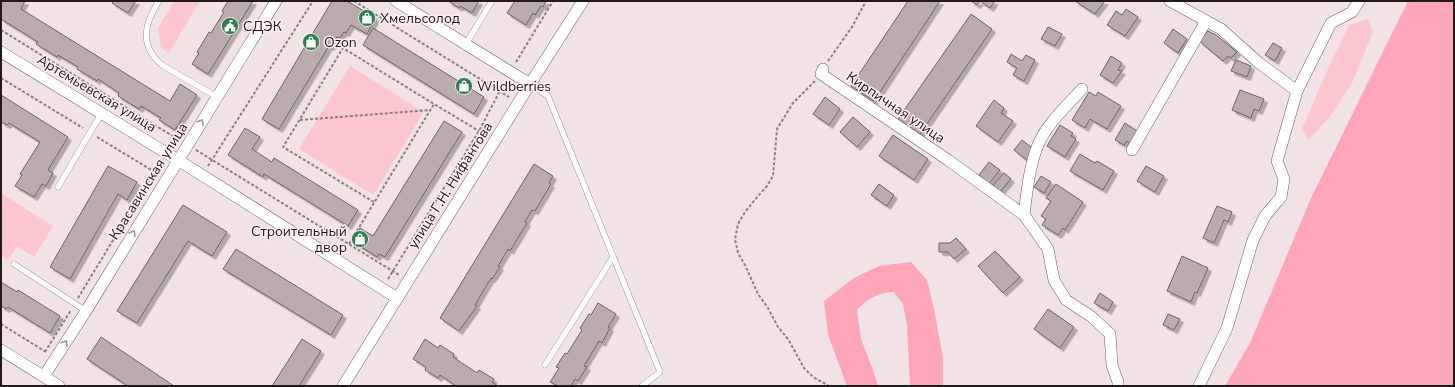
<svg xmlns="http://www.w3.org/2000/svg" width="1455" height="387" viewBox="0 0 1455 387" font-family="'Nunito Sans',sans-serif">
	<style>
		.green { fill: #fcc6d1 }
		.water { fill: #fea5ba }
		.building { fill: #baabae; stroke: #6f6264; filter: url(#shadow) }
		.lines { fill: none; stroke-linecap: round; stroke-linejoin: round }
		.service-casing { stroke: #6d6062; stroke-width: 6 }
		.minor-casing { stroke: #6d6062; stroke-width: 12 }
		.path { stroke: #8a7f81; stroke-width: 2; stroke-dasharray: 3 2; stroke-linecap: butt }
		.service { stroke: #fff; stroke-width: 5.5 }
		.minor { stroke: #fff; stroke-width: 11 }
		.oneway { stroke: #9b9898 }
		.labels { text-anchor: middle; stroke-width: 3; stroke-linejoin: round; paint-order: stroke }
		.poi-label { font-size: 14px; fill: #201a1b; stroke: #ffeff2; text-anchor: start }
		.street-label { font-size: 14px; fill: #201a1b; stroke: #ffeff2 }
	</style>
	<defs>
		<filter id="shadow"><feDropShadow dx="3.5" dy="3.5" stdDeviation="0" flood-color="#0004"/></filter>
	</defs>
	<rect width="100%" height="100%" fill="#f1e2e5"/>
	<path class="green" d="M174,1H200L169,53L161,48L158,28Z
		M1368,19L1373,32L1352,83L1329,118L1308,140L1302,129L1326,73L1349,25Z
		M350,66L424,112L373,195L299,149Z
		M1,193L53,226L34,257L17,246L8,260L1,255Z"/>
	<path class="water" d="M1408,1H1454V386H1225L1250,343L1311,198Z
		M911,262L927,280L934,309L943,358V386H910L907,325L903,304L894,292C878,293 868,298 857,310L861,339L873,370L878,386H847L828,335L824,301L854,278L879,266Z"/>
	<path class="building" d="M1,1H25L21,9L170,101L180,84L197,95L175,130L159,120L161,118L141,106L139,109L118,96L119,93L98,79L97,81L77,69L78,67L58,55L57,57L36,44L38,42L1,19Z
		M114,1H136L128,13L112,3Z
		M228,1H253L208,74L192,64L199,53L197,52L209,32L211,33L224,12L222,11Z
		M332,1H347L376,18L367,34L351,25L346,33L344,32L340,38L337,37L331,47L329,46L279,129L262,119Z
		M448,1H479L472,13L460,6L459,8Z
		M515,1H546L543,7L541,6L535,15L533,13L526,25L507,13Z
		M908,1H940L874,101L851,86Z
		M971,1H995L990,8L980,1L977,5Z
		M1075,1H1105L1095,14Z
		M1126,9L1138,17L1125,36L1107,25L1116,11L1122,15Z
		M971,14L992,29L920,134L898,119Z
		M1048,27L1062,34L1055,46L1041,39Z
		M373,28L484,97L474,114L363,45Z
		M1173,29L1187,39L1178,53L1164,43Z
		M1208,31L1216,35L1237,52L1231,58L1228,56L1223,61L1199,41Z
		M1273,43L1282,48L1275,61L1265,55Z
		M1011,54L1022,61L1026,55L1035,60L1024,81L1013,75L1017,68L1007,62Z
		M1111,56L1122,63L1118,70L1122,71L1113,83L1100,75Z
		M1236,60L1251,66L1247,77L1231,71Z
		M1240,90L1264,99L1259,111L1254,109L1251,118L1232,110Z
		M1089,92L1096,96L1098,92L1121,106L1107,129L1090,119L1085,128L1072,120Z
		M1,95L68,137L48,170L53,173L46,186L42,184L34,197L15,186L22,175L20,174L40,142L9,123L7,125L1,122Z
		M825,97L840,109L829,125L813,114Z
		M994,100L1004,108L1001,113L1013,121L998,142L976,126Z
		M853,117L870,132L857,147L840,132Z
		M444,121L462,132L385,257L379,254L377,257L352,241L360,228L373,236Z
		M1125,123L1137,131L1130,144L1127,141L1124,145L1115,140Z
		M1060,125L1073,133L1071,136L1076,139L1065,157L1047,146Z
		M245,128L260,137L252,149L272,162L274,158L358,210L348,226L264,174L263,177L228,155Z
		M893,135L928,159L914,180L879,156Z
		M1022,140L1036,151L1028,161L1014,150Z
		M1080,154L1095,163L1097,161L1114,171L1103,190L1070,171Z
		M989,162L1000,170L989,184L979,175Z
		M534,164L553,176L549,183L551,184L535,211L532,210L525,222L527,223L510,251L508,249L498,266L500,267L492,279L491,278L475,305L477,306L459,331L440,318Z
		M108,166L137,182L127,200L118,194L70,279L50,267Z
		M1146,166L1164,176L1155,192L1137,181Z
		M1004,173L1011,179L1000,192L993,185Z
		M1041,176L1051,182L1044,193L1034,187Z
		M879,184L894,195L887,206L871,195Z
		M1056,184L1083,202L1065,230L1063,228L1058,235L1042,225L1046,219L1041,216L1051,201L1046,198Z
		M183,205L227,232L212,256L188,241L137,323L117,311Z
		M1217,206L1232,212L1228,222L1224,220L1214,243L1203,238Z
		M956,238L966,249L954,259L948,252H939V243H950Z
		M236,249L343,315L331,335L223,269Z
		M995,251L1020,277L1003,293L978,266Z
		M1182,256L1208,268L1197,293L1195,292L1191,302L1167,291Z
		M1,282L17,292L18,290L60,316L50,333L8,307L6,309L1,306Z
		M1100,293L1113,302L1108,311L1094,303Z
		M598,303L616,314L608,327L610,328L602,343L599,341L584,366L587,367L578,381L575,379L571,386H558L550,382L559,368L556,367L565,353L567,354L582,330L580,328L589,314L591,315Z
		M1048,309L1074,327L1060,348L1034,329Z
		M1168,314L1180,319L1174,330L1163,325Z
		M101,337L174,386H128L87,359Z
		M302,339L321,351L299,386H272Z
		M425,339L438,348L440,345L454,354L453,357L477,373L479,370L494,379L492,382L498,386H456L440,375L438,378L425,370L426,367L413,359Z"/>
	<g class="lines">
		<g class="service-casing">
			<path id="service" d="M159,1C144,24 139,45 162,65L217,97
				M466,44L492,1
				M530,84L548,96L660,372L642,386
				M58,187L101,114
				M14,264L86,311
				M545,365L613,257"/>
		</g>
		<g class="minor-casing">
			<path id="minor" d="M396,1L530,84
				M1170,1L1221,29L1259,63L1297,91
				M1,52L178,160L397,298
				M823,69L821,74L948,160L1024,215L1048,249L1054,280L1066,300L1092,317L1110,334L1112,365L1118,382V386
				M1132,150L1206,21
				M1024,215C1027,192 1029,167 1038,145C1047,123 1067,106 1082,89
				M1,350L59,386
				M44,376L86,311L276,1
				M343,386L530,84L583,1
				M1199,386L1227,328L1253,240L1265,216L1281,197L1284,179L1277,161L1297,91L1331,23L1352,12L1359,1"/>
		</g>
		<path class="path" d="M354,1L509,97
			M1,30L179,140
			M828,61L852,27L866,1
			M516,62L553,1
			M1,78L83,128
			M815,81L793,103L777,129L773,176L767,186L758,196L745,212L738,224L735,239L738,253L745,265L758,294L768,308L778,327L788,339L804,368L813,377L829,386
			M300,120L430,110
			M97,137L158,174
			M196,150L399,275
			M208,166L313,1
			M374,202L283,147L343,48L434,104
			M349,244L434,104L479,131
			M388,279L479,131L505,81
			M78,298L161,161
			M1,324L46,352
			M45,352L71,310"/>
		<use href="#service" class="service"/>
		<use href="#minor" class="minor"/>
	</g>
	<defs><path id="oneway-chevron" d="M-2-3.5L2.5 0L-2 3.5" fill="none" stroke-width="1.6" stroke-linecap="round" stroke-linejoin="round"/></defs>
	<g class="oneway">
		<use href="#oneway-chevron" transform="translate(201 122) rotate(-58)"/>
		<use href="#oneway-chevron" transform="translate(133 233) rotate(-59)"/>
		<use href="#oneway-chevron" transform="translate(65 343) rotate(-58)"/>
	</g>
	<defs>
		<g id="shop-disc" transform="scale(0.9)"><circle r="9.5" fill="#2d7d4e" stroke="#ffeff2"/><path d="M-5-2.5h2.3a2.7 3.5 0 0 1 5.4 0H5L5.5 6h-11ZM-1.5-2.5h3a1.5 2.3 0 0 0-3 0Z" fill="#fff"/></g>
		<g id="civic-disc" transform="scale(0.9)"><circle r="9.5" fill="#2d7d4e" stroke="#ffeff2"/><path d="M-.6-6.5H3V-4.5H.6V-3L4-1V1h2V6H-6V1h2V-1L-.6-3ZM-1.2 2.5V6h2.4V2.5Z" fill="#fff"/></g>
	</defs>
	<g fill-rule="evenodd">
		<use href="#shop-disc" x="367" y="18"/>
		<use href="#civic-disc" x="230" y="26"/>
		<use href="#shop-disc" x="311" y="42"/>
		<use href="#shop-disc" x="464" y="86"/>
		<use href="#shop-disc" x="360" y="239"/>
	</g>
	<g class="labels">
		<g class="poi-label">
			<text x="380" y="23">Хмельсолод</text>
			<text x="243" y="31">СДЭК</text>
			<text x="324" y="47">Ozon</text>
			<text x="477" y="91">Wildberries</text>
			<text x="347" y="236" text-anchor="end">Строительный<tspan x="347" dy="16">двор</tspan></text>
		</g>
		<g class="street-label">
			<text transform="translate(97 93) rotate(31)" y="5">Артемьевская улица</text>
			<text transform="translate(896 107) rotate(34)" y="5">Кирпичная улица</text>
			<text transform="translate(148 181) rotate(-58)" y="5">Красавинская улица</text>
			<text transform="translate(450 185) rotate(-58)" y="5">улица Г.Н. Нифантова</text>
		</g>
	</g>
	<rect width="1455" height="387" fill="none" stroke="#201a1b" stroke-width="4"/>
</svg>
